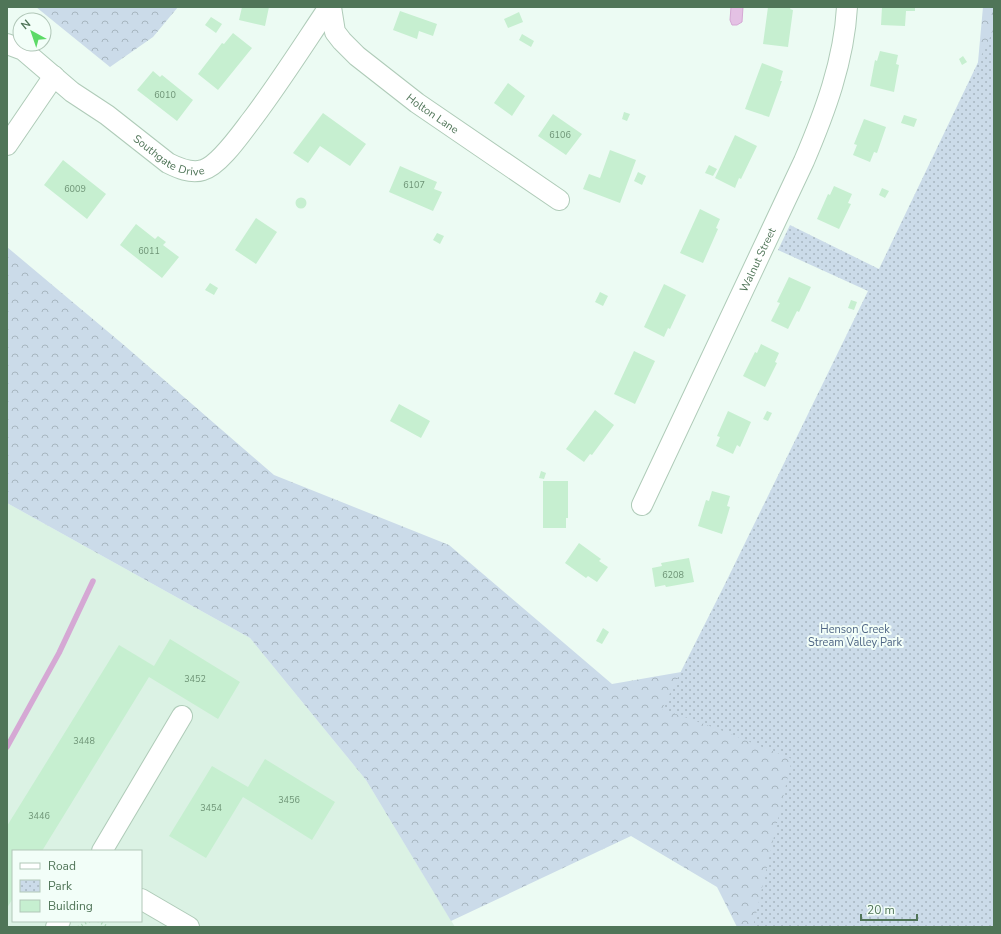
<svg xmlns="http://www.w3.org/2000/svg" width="1001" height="934" viewBox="0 0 1001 934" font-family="'Nunito Sans',sans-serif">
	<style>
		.residential { fill: #dbf2e4; fill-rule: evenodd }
		.forest { fill: url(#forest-crowns) }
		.park { fill: url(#park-dots) }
		.water { fill: #e4c1e4; stroke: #d5a8d4 }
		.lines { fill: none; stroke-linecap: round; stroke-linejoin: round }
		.stream { stroke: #d5a8d4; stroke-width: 5.5 }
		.building { fill: #c6efd0 }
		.minor-casing { stroke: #afcbb8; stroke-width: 22 }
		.path { stroke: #a8d4b3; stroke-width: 2.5; stroke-dasharray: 1 3; stroke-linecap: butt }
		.minor { stroke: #fff; stroke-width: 20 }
		.labels { text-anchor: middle; stroke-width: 4; stroke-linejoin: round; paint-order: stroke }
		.number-label { font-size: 9px; fill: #6e9476 }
		.street-label { font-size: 11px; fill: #507558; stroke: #f2fef8 }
		.park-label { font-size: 11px; fill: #4f6685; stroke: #f2fef8 }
	</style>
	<defs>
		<pattern id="forest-crowns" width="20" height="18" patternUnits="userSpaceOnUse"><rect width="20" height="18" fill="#cbdbe9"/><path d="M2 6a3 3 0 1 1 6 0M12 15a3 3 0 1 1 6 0" fill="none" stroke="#a7b6c0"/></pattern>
		<pattern id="park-dots" width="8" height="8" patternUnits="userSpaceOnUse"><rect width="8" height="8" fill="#cbdbe9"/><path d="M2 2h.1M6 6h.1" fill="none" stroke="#a7b6c0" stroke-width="1.8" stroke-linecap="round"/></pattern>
	</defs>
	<rect width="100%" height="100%" fill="#ecfbf3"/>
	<path class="residential" d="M7,503L250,638L366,780L455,927H7ZM13,851H141V921H13Z"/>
	<path class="forest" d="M36,7H178L153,37L110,67Z
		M983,7H994V927H737L717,887L631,836L451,921L366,780L250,638L7,503V247L125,346L274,475L449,545L612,684L716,666L974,106Z"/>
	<path class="park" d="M994,29V927H753L792,759L718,729L662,709L724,586L868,291L778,250L790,225L879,269Z"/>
	<path class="water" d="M731,7H743L742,22L737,25H732L730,20Z"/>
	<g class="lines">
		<path class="stream" d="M7,747L59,653L93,581"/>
	</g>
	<path class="building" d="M242,7H269L265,26L239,20Z
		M768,7H791L790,9L793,10L788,47L763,44Z
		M882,7H915V11H906L905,26L881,25Z
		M400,11L437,24L433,36L419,31L417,39L393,30Z
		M519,12L523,22L508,28L504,19Z
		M211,17L222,24L216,33L205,25Z
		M233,33L252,48L218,90L198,74L222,43L224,44Z
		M522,34L534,41L531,47L519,40Z
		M880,51L898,55L896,64L899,65L894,92L870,86L875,60L877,61Z
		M963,56L967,62L962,65L959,59Z
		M762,63L783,71L780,81H782L769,117L745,109Z
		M153,71L160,77L162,75L193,100L177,121L137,90Z
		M508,83L525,96L512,116L494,103Z
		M624,112L630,114L627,121L622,119Z
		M323,113L366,144L350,166L320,146L308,163L293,153Z
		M553,114L582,134L566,155L538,136Z
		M904,115L917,119L914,127L901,123Z
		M864,119L886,127L877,153L874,152L870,162L853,155L857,145L854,144Z
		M735,135L757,146L741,179L739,178L735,188L715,178Z
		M610,150L636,160L620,203L583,189L589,174L600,178Z
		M63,160L106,194L87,219L44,185Z
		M709,165L717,169L713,176L705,173Z
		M400,166L437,182L434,189L442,192L433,211L389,192Z
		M638,172L646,176L642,185L634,181Z
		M834,186L852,194L848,203L851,204L839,229L817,219L828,194L830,195Z
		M882,188L889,191L885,198L879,195Z
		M295.5 203a5.5 5.5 0 1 1 11 0a5.5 5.5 0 1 1-11 0Z
		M700,209L720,219L716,228L718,229L703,263L680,253Z
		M256,218L277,232L256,264L235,250Z
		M136,224L155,239L158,236L166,242L163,245L179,257L162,278L120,245Z
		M437,233L444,236L440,244L433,240Z
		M789,277L811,287L799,312L797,311L788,329L771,321L780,303L777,302Z
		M210,283L218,288L214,295L205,290Z
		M664,284L686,295L670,329L668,328L664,337L644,327Z
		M600,292L608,296L603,306L595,302Z
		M851,300L857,302L854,310L848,308Z
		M761,344L779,353L775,362L777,363L765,387L743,376L755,352L757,353Z
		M634,351L655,361L635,404L614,394Z
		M399,404L430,421L421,438L390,421Z
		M595,410L614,425L592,455L590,454L584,462L566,449Z
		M728,411L751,422L740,447L737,445L733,454L716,446L720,437L717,436Z
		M767,411L772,413L768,421L763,419Z
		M541,471L546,473L544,479L539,478Z
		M543,481H568V518H566V528H543Z
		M712,491L730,496L727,506L730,507L722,534L698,526L706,500L709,501Z
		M579,543L601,559L599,561L608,567L597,582L588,576L586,578L565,563Z
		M689,558L694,582L666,587L665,585L655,587L652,568L662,566L661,563Z
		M603,628L609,632L602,644L596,641Z
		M170,639L240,682L218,719L149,677L42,851H13V898L7,908V826L119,645L154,666Z
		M265,759L335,802L312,840L243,797L206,858L169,836L212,766L248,787Z"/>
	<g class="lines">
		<g class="minor-casing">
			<g id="minor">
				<path id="s1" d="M331,7L335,32L342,41L357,56L417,103L559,200"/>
				<path id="s2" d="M7,44L23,50L72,92L107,115L168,163C178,168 191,174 203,170C220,165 242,132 253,118C280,82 304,44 329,7"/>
				<path d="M7,145L54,76"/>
				<path id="s3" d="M642,505L804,161C825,112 844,61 847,7"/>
				<path d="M102,851L182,716"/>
				<path d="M141,899L189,927"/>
				<path d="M56,927L60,921"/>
			</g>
		</g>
		<path class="path" d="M98,921L108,927
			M78,927L90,921"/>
		<use href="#minor" class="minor"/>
	</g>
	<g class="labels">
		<g class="number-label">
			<text x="165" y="98">6010</text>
			<text x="560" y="138">6106</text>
			<text x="414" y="188">6107</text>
			<text x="75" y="192">6009</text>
			<text x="149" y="254">6011</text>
			<text x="673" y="578">6208</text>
			<text x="195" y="682">3452</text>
			<text x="84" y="744">3448</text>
			<text x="289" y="803">3456</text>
			<text x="211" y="811">3454</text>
			<text x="39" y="819">3446</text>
		</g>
		<g class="street-label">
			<text dy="4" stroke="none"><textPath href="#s1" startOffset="153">Holton Lane</textPath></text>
			<text dy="4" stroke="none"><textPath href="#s2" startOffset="199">Southgate Drive</textPath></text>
			<text dy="4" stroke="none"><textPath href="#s3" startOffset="271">Walnut Street</textPath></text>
		</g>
		<g class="park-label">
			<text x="855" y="633">Henson Creek<tspan x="855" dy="13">Stream Valley Park</tspan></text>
		</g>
	</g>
	<rect width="1001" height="934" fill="none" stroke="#507558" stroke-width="16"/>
	<rect x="12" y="850" width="130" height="72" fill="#f2fef8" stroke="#b1c7b8"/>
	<rect x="20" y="863" width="20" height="6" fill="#ffffff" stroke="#b1c7b8"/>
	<text x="48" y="870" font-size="12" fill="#507558">Road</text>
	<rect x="20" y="880" width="20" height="12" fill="url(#park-dots)" stroke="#b1c7b8"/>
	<text x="48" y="890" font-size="12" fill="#507558">Park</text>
	<rect x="20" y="900" width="20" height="12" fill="#c6efd0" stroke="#b1c7b8"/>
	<text x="48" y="910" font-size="12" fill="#507558">Building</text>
	<g transform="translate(32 32) rotate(320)"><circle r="19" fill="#f2fef8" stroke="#b1c7b8"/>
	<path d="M0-3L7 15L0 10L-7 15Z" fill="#5cda67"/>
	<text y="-6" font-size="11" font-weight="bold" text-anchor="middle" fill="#507558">N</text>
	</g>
	<path d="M861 914v6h56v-6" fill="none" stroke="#507558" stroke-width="2"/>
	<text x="867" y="914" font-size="12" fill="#507558" stroke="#f2fef8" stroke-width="3" paint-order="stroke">20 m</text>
</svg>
